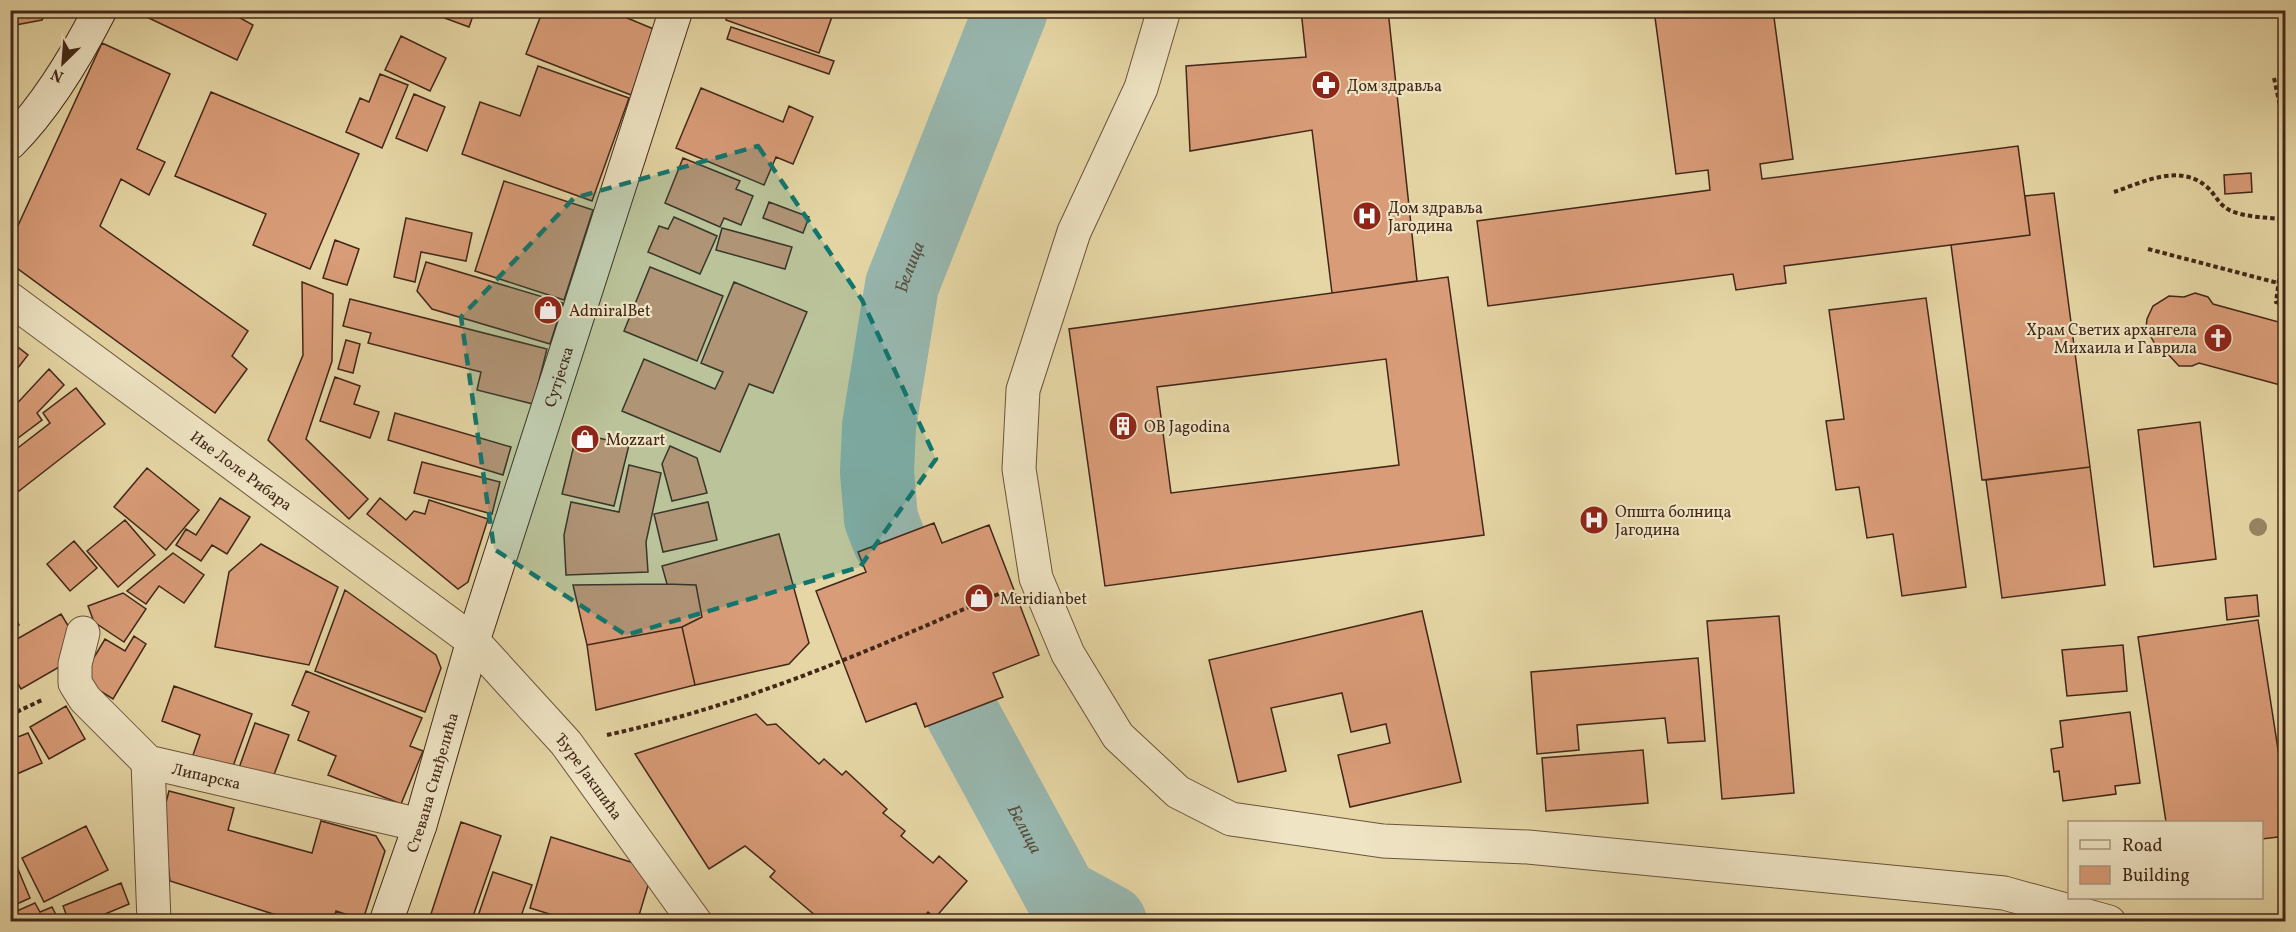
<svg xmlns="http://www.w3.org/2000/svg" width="2296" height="932" viewBox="0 0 2296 932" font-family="Vollkorn,serif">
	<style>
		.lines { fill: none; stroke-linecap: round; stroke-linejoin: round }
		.river { stroke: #98b7af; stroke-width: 74 }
		.building { fill: #d99c78; stroke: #422719; stroke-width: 1.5; fill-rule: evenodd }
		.street-casing { stroke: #6b533c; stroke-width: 35 }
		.secondary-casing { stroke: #422719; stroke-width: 35 }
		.path { stroke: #422719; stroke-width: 4; stroke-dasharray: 4.5 3; stroke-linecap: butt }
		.street { stroke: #efe4c4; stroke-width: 33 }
		.secondary { stroke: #efe4c4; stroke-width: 33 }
		.tree { fill: #988664 }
		.marked { fill: #0f766e; fill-opacity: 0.2; stroke: #0f766e; stroke-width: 4.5; stroke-dasharray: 12 8; stroke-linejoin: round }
		.labels { text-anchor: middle; stroke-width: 4.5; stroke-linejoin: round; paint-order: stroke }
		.poi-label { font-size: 16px; fill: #422719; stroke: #efe4c4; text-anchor: start }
		.street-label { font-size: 16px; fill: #422719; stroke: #efe4c4 }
		.water-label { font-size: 18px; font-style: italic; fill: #584b3e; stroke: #efe4c4 }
	</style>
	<rect width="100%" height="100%" fill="#e6d6a5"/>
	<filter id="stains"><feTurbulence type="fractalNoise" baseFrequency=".00333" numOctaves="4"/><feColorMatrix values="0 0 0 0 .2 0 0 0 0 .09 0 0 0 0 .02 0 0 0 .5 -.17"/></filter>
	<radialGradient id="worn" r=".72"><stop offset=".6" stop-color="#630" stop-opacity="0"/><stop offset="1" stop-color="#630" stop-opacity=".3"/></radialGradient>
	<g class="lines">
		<g class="river">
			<path id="s1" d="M889,540L881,519L877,472L879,426L902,285L1011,10"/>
			<path id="s2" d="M962,713L1061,895L1110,922"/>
		</g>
	</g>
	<path class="building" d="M10,10H47L42,20L10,26Z
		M132,10H226L253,25L237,60Z
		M423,10H475L469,27Z
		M543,10H569L580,15L581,10H608L656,30L631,95L526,54Z
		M729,10H832L834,11L819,53L726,20Z
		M1301,10H1388L1417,281L1332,293L1312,130L1190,151L1186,66L1306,57Z
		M1654,10H1773L1793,159L1760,164L1762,179L2018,146L2030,235L1784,266L1786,283L1736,290L1733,274L1488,306L1477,221L1710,190L1708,170L1676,174Z
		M2166,10H2191L2167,15Z
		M731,27L834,61L829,74L727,39Z
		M401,36L446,58L430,91L385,70Z
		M102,43L170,74L137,149L165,162L149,195L121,179L100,226L248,331L232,356L247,369L215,413L10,263V243Z
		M538,66L629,98L592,201L462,154L480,102L520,116Z
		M380,74L408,85L382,148L346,132L360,98L369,102Z
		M701,88L783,122L789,106L813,117L793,164L776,157L764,185L676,148Z
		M211,92L359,154L310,269L253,245L266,214L175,176Z
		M414,94L445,107L427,151L396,138Z
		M683,158L740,181L736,189L753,196L741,225L724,218L720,227L665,203Z
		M2251,173L2252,192L2225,194L2224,175Z
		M504,181L593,210L564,300L475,271Z
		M2054,193L2090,467L1982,480L1951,245L2030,235L2025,196Z
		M769,202L809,217L803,233L763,218Z
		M674,217L717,236L700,274L648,252L659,226L668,229Z
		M406,218L472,233L466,261L421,252L415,282L394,277Z
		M722,228L792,247L785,269L716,250Z
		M335,240L359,249L347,285L323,278Z
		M426,262L563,303L550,344L432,309L417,291Z
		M650,267L723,296L697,361L624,331Z
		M1448,277L1484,535L1105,586L1069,329ZM1386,359L1399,465L1171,493L1157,387Z
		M302,282L333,294L332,361L306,439L368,499L349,519L268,440L303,355Z
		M734,282L807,312L773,393L749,384L720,452L622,411L644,359L715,389L723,372L701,363Z
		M2195,293L2208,297L2213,304L2286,324L2284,386L2199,363L2192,366H2179L2166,352L2156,346L2146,328L2147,319L2153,306L2169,296L2184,297Z
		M1926,298L1966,587L1902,596L1893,534L1867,538L1859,487L1836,490L1826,421L1844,419L1829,310Z
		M350,299L547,349L533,404L477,390L481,372L368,343L371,333L343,326Z
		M346,340L360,344L353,373L338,369Z
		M10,341L28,355L10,378Z
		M49,369L64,385L37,413L42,420L10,444V411Z
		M335,377L360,386L354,404L379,412L370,438L320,421Z
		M76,388L105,424L10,498V454L50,423L43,413Z
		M395,413L511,447L503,475L388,440Z
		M2200,422L2216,559L2154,567L2138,430Z
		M577,433L629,445L614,506L562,494Z
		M670,446L697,458L707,493L672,501L662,464Z
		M422,462L500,482L492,514L414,493Z
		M629,465L661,473L646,542L648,572L566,575L564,535L571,502L619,512Z
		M2090,467L2105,585L2002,598L1986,480Z
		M147,468L199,510L166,550L114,507Z
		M220,498L250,517L227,554L212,545L201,561L176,545L186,529L196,535Z
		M380,498L406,520L414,511L425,514L429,500L488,519L468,582L458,589L367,514Z
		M708,502L717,540L663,552L654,514Z
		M125,520L155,555L118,587L87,551Z
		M934,523L942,543L989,525L1039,655L993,673L1003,697L925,727L916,703L866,722L816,591L866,572L858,552Z
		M779,534L809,643L789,664L695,685L682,627L702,617L696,585L667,584L662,566Z
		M74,541L97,568L70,591L47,564Z
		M261,544L338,587L309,665L215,647L229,572Z
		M173,553L204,575L184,603L159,586L146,604L127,591Z
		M667,584L696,585L702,617L682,627L587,645L573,585Z
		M345,590L436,655L441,668L425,712L315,671Z
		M123,593L146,609L124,642L94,622L88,606Z
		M2257,595L2259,616L2227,620L2225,598Z
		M10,607L19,625L10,629Z
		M1422,611L1461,782L1350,807L1338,755L1390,743L1386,724L1351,732L1342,693L1271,708L1286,771L1238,782L1209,660Z
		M61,614L72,632L61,666L21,689L10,671V643Z
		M1779,616L1794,793L1722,799L1707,621Z
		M2258,620L2286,801V836L2262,839V822H2166L2138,637Z
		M682,627L695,685L596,710L587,645Z
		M134,636L146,644L113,699L81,679L105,639L125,651Z
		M2123,645L2127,691L2067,696L2062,650Z
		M1698,658L1705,741L1668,743L1665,718L1577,725L1579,750L1537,754L1531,672Z
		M306,671L422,718L410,746L423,751L401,804L328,775L336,756L298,740L309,712L292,705Z
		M174,686L252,714L232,769L193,755L200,735L162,721Z
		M66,706L85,739L49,759L30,727Z
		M2130,712L2140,783L2115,786L2116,794L2063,801L2059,771L2054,772L2051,749L2063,747L2060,721Z
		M756,714L767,725L776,724L819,764L824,759L842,775L846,771L887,809L883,813L905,831L901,836L933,863L939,856L967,881L935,918L928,912L920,922H823L770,877L775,871L745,846L709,869L635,754Z
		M255,723L289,735L272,780L239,768Z
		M28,733L42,763L10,777V740Z
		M1643,750L1648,803L1546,811L1542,758Z
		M169,791L234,808L228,830L312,853L321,821L376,836L385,851L363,920L336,911L333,922H298L170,881L162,818Z
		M461,822L501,836L471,922H435L429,920Z
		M86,826L108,870L44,902L22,858Z
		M551,837L653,869L637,922H575L530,908Z
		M15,862L30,898L10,907V864Z
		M493,872L532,885L519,922L477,919Z
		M121,883L129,904L86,922H69L63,906Z
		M35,903L40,912L52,907L58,919L53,922H10V914Z"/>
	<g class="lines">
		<g class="street-casing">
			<g id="street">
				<path d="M1164,10L1141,88L1074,232L1023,390L1019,469L1036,578L1068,654L1118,736L1178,792L1231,819L1383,841L1528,847L2004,893L2109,922"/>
				<path id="s3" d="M10,299L473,641L566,743L695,922"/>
				<path id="s4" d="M83,633L75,664V683L85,699L148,762L420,825"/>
				<path d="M148,762L154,922"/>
			</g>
		</g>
		<g class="secondary-casing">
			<g id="secondary">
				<path d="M10,143C47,106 76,57 100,10"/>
				<path id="s5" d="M386,922L420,825L473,641L676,10"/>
			</g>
		</g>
		<path class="path" d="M2274,78L2286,134
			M2114,192C2143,182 2180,163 2207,187C2217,196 2219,207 2234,212C2250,218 2269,217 2286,220
			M2286,227L2276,302L2286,305
			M2148,249L2278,283
			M10,715L42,700
			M607,735C749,704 871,650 1003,592"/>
		<use href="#street" class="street"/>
		<use href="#secondary" class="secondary"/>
	</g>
	<circle class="tree" cx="2258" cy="527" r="9"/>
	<path class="marked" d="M758,146L862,300L936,459L860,567L626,635L494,549L461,317L574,198Z"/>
	<defs>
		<g id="pharmacy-disc" transform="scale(1.5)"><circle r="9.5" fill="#8f2418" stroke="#efe4c4"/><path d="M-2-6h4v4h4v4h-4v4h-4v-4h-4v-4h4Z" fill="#fff"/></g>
		<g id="hospital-disc" transform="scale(1.5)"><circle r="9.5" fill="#8f2418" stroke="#efe4c4"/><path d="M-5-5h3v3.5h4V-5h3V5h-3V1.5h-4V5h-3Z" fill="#fff"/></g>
		<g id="shop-disc" transform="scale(1.5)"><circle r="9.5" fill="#8f2418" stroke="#efe4c4"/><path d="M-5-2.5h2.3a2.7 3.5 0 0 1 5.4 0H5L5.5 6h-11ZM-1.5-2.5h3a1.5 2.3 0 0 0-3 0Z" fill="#fff"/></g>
		<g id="church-disc" transform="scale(1.5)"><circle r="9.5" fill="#8f2418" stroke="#efe4c4"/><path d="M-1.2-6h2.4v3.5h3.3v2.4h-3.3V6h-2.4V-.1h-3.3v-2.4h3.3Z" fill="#fff"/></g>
		<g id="building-disc" transform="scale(1.5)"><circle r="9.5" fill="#8f2418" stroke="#efe4c4"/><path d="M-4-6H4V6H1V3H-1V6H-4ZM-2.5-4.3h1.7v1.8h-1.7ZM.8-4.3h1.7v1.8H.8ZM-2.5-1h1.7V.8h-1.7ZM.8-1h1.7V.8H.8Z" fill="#fff"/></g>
	</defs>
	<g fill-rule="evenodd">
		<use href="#pharmacy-disc" x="1326" y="85"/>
		<use href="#hospital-disc" x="1367" y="216"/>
		<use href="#shop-disc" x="548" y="310"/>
		<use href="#church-disc" x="2218" y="338"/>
		<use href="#building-disc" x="1123" y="426"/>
		<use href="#shop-disc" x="585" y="439"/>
		<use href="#hospital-disc" x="1594" y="520"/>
		<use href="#shop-disc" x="979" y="598"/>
	</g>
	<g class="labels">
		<g class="poi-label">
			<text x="1347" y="91">Дом здравља</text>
			<text x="1388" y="213">Дом здравља<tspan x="1388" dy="18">Јагодина</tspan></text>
			<text x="569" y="316">AdmiralBet</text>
			<text x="2197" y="335" text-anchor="end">Храм Светих архангела<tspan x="2197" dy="18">Михаила и Гаврила</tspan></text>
			<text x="1144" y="432">OB Jagodina</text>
			<text x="606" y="445">Mozzart</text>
			<text x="1615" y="517">Општа болница<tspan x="1615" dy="18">Јагодина</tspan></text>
			<text x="1000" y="604">Meridianbet</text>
		</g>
		<g class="street-label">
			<text dy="6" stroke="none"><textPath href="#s5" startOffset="572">Сутјеска</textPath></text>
			<text dy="6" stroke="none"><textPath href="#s3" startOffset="288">Иве Лоле Рибара</textPath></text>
			<text dy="6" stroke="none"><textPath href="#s4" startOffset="219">Липарска</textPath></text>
			<text dy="6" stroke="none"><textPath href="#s3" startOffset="754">Ђуре Јакшића</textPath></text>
			<text dy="6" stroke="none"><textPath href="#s5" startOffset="147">Стевана Синђелића</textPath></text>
		</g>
		<g class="water-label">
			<text dy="6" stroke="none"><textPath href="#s1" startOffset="278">Белица</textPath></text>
			<text dy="6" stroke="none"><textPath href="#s2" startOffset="132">Белица</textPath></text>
		</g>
	</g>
	<rect width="2296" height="932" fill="none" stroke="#e6d6a5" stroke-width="36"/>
	<rect x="12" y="12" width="2272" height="908" fill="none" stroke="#422719" stroke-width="3"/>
	<rect x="18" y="18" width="2260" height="896" fill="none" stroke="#422719" stroke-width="1.5"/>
	<rect x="2068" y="821" width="195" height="78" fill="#efe4c4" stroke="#aa9880" stroke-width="1.5"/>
	<rect x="2080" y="840" width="30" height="9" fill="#efe4c4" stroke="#aa9880" stroke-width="1.5"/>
	<text x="2122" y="851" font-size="18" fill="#422719">Road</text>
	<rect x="2080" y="866" width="30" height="18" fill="#d99c78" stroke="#aa9880" stroke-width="1.5"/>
	<text x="2122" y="881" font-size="18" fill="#422719">Building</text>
	<g transform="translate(63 63) rotate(205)" stroke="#efe4c4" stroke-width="4.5" paint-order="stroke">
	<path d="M0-4.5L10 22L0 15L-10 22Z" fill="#422719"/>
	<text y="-9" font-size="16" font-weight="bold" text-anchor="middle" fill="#422719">N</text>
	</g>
	<rect width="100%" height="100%" filter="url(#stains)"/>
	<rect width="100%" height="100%" fill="url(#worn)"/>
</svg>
